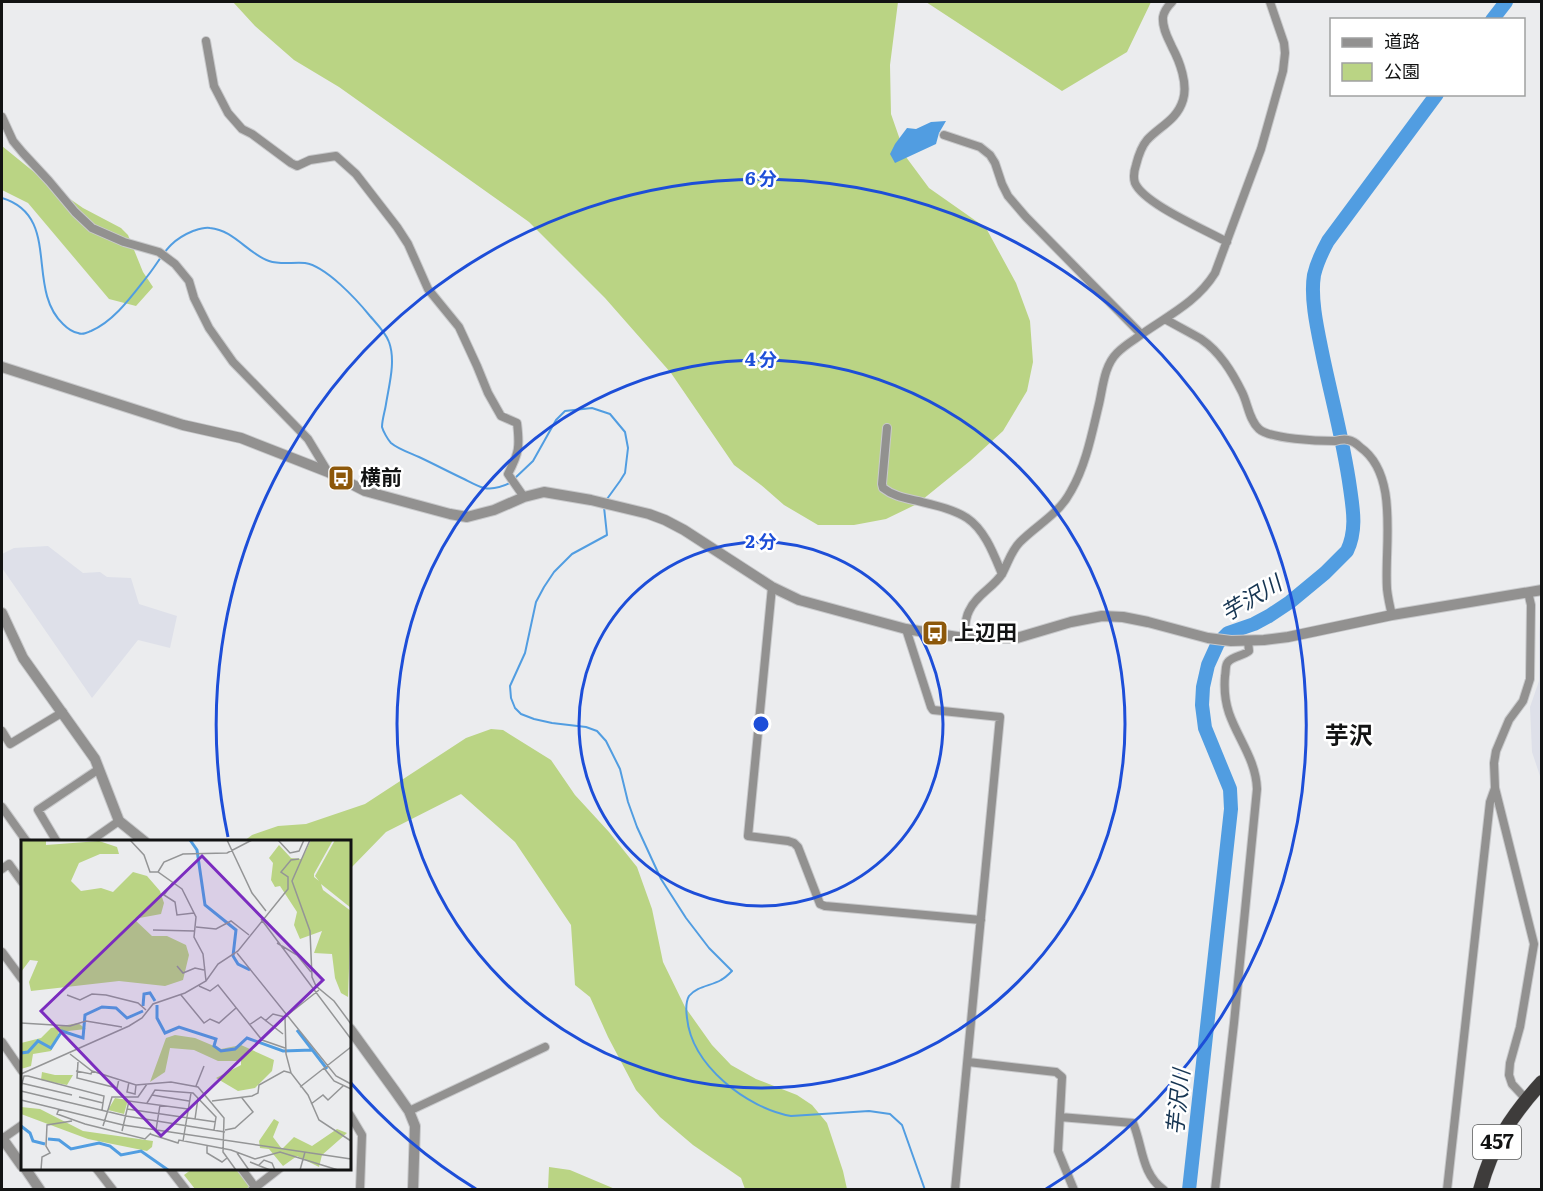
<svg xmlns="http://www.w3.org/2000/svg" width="1543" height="1191" viewBox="0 0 1543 1191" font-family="Literata,'Noto Sans JP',serif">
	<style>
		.built { fill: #dee0e9 }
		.green { fill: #bad484 }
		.water { fill: #519de1 }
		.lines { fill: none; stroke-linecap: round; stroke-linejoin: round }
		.stream { stroke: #519de1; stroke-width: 2 }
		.river { stroke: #519de1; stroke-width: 14 }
		.minor-casing { stroke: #c8c9cb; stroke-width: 10 }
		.tertiary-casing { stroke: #c8c9cb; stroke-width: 12 }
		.trunk-casing { stroke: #c8c9cb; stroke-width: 15 }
		.minor { stroke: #929190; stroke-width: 8 }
		.tertiary { stroke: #929190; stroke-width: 10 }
		.trunk { stroke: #3e3c3b; stroke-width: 14 }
		.ring { fill: none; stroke: #1d4ed8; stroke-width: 3 }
		.labels { text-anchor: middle; stroke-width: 5; stroke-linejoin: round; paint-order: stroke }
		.shield { fill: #fff; stroke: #595a5a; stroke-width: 1.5 }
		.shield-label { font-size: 20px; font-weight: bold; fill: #121313 }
		.poi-label { font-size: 21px; font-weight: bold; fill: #121313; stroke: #fff; text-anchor: start }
		.water-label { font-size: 22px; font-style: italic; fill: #163552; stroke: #fff }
		.quarter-label { font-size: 24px; font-weight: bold; fill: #121313; stroke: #fff }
		.inset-river { fill: none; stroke: #519de1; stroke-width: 3 }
		.inset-road { fill: none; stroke: #949596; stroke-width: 1.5 }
		.view { fill: #7b2cbf; fill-opacity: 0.15; stroke: #7b2cbf; stroke-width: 3 }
		.inset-edge { fill: none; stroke: #121313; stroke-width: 3 }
		.centre { fill: #1d4ed8; stroke: #fff; stroke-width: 3 }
		.ring-label { font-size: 18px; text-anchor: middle; font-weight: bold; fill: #1d4ed8; stroke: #fff; stroke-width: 5; stroke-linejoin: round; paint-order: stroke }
	</style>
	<rect width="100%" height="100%" fill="#ebecee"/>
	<path class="built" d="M48,546L83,573L100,572L107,577L131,578L139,604L177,616L170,648L138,640L92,698L2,568V554L14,548Z
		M1541,604L1542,779H1541L1532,752L1530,707L1539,681V634Z"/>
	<path class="green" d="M233,2H898L890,65L891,114L906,157L929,188L986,228L1016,283L1030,321L1033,362L1027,391L1003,431L970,461L917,504L886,519L854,525H818L784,505L761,485L734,465L671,373L605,298L529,222L339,87L294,60L255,26Z
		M926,2H1151L1127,52L1062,91Z
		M2,146L50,185L83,208L121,228L128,235L143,272L153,287L136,306L109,299L28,203L2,190Z
		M491,729L503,730L551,760L575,795L609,832L637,867L652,909L663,962L685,1007L712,1045L731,1065L756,1079L797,1095L812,1105L827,1123L843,1171L847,1189H745L741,1178L693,1145L660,1117L636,1090L608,1037L590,997L575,985L571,925L515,842L461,794L386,832L350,869V842L244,841L252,835L278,826L306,824L365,804L466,738Z
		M549,1167L570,1170L615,1189H548Z
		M192,1169H238L251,1186L246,1189H195L184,1175Z"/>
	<path class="water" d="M946,121L939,133L936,144L895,163L890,154L895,144L907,128L916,129L931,122Z"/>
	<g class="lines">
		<path class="stream" d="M2,198C62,216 25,288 63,324C68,329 72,332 78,333C83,335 86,333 91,331C114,321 131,297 146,278C163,257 166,242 193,231C199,229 204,227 210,228C234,230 248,254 269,261C281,265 292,262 305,263C326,266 357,300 370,316C376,323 386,333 389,342C396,361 389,385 386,404C385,411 382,420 382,427C383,431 388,440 391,443C398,449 410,453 419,457C434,464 449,472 464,479C470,482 477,486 484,488C494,490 502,487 510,483
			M514,479L533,461L556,420L565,411L592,408L610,414L625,432L628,448L625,473L620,481L607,499
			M604,507L607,535L572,554L554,572L544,587L536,602L525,653L510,686L511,698L515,708L521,714L534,719L552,723L586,727L597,731L606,741L620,769L628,802L637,827L661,879L686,918L709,948L732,971C729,974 725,978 721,980C711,986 697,986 689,996C685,1003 686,1011 687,1018C692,1066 747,1108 791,1116L869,1111L890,1114L902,1125L925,1190"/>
		<path class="river" d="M1492,20L1506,2
			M1189,1190L1231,809L1230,789L1205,728L1202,705L1203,687L1208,665L1218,643L1228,633L1254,624L1269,616L1290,602L1325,573L1347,551C1357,530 1353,509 1350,488C1344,444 1332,400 1323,357C1318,332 1310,299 1314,275C1317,262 1322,252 1328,241L1437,94"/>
		<g class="minor-casing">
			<path id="minor" d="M1172,2C1168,6 1164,11 1163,17C1162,28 1168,38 1172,47C1180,62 1188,84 1183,100C1177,120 1160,126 1147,140C1141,147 1138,157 1136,165C1134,171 1133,177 1135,183C1144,204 1206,230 1227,242
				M206,41L214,86L228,113L242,129L252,134L291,163L297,166L310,160L336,156L356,174L397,227L408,244L428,289L459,327L477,366L488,393L501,416L517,423C520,447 519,453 508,474L524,497
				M2,117L13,141L23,153L49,181L75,212L92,228L124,242L159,252L175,264L189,281L194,298L209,328L233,362L308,439L328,472
				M944,135L980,147L990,155L995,163L1002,184L1008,196L1026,217L1141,334
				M1165,319C1177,326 1189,332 1201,339C1220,352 1232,372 1242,392C1248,404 1249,420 1259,429C1270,439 1319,441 1335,441C1339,440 1344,439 1348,440C1353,441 1357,444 1360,447C1400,475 1384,546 1387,589C1388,598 1390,607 1392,615
				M887,428L882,484L883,488C893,496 905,498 918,501C934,505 953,509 967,518C985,530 994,555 1002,574
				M772,587L748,836L788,841L794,843L798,847L820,904L825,906L981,920
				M906,629L931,707L933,710L1000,717L955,1190
				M964,638C965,629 965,618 969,611C976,595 993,588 1002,574C1008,563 1011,551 1020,542C1038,524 1059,514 1071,491C1086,465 1092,433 1099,404C1103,387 1104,366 1117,353C1122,348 1129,343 1135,339C1163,318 1196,304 1215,273L1261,149L1283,71L1285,53L1284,43L1270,2
				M2,731L10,744L63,712
				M2,807L27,842
				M57,842L38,810L99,769
				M89,842L119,821
				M2,869L9,864L22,882
				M2,952L22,979
				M2,1042L22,1071
				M968,1062L1056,1072L1062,1077L1058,1151L1074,1190
				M1526,1099L1512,1084L1509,1075L1510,1063L1520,1027L1534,944L1495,788L1494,763L1496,751L1509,720L1523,701L1530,679L1531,605L1528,592
				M409,1111L545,1047
				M350,1115L362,1135L360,1190
				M1060,1117L1133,1123C1143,1146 1141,1174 1164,1190
				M2,1139L22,1125
				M96,1168L113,1190
				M169,1168L186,1190
				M241,1168L255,1187
				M252,1190L280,1168
				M1215,1190L1234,1023L1257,789C1256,760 1238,739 1229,713C1225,701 1224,688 1225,676C1226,672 1225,665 1228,662C1233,656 1243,656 1249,651L1248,641
				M1447,1190L1490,802L1495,788"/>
		</g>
		<g class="tertiary-casing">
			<path id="tertiary" d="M2,367L183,425L241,438L328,472L365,491L450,514L467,517L494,510L524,497L544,492L591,500L649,514L665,520L684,530L772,587L799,600L906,629L964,638H1017L1071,622L1102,616L1123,617L1148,622L1208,638L1231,641L1264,640L1288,637L1392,615L1542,590
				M2,613L23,658L95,759L119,821L145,842
				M350,1029L395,1091L409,1111L415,1126L413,1190
				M2,1138L22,1166
				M25,1168L40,1190"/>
		</g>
		<g class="trunk-casing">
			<path id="trunk" d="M1480,1190C1492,1145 1511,1116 1542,1082"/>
		</g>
		<use href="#minor" class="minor"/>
		<use href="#tertiary" class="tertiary"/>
		<use href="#trunk" class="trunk"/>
	</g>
	<g class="ring">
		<circle cx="761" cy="724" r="182"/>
		<circle cx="761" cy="724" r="364"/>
		<path d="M476 1189A545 545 0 0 1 350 1082M228 837A545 545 0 1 1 1046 1189"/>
	</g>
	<defs>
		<g id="bus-square" transform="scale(1.35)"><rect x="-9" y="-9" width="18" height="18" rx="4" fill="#8d580a" stroke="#fff"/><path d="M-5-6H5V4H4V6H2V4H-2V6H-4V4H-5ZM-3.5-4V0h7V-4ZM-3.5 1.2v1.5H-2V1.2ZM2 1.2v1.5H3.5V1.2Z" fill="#fff"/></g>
	</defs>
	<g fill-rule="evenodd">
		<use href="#bus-square" x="341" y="478"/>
		<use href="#bus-square" x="935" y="633"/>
	</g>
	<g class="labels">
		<rect class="shield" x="1473" y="1125" width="48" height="34" rx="4.5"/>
		<g class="shield-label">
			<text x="1497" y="1149">457</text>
		</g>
		<g class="poi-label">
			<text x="360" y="485">横前</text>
			<text x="954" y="640">上辺田</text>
		</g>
		<g class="water-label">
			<text transform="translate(1251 598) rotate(-31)" y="8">芋沢川</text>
			<text transform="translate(1178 1102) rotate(-84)" y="8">芋沢川</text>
		</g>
		<g class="quarter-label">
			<text x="1349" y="744">芋沢</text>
		</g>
	</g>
	<g transform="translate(21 840)">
		<rect width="330" height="330" fill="#ebecee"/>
		<path d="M0,0H25V5L78,1L96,7L98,14H79L58,23L50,41L60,51L80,48L92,52L112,32L126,36L139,51L143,63L140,74L113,79L131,96H146L165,105L168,115L162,140L144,146L98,141L10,151L8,142L17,121L9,120L0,132ZM290,0H312L293,34V37L298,41L294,36L314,0H330V68L300,44L302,50L330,71L327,157L320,153L314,138L311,114L293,113L301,91L279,99L273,85L276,72L259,46L254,47L250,40L252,23L248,18L258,5L270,18L281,19ZM57,183L65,189L38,192L30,211L12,214L10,226L0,229V203L20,198L30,188ZM154,195L174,198L200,209L220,205L253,220L251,231L234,248L217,251L195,238L220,225V221H197L173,210L149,208L144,232L129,242L145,198ZM21,232L34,235H52L46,245L20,240ZM94,258L107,260L103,274L87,270ZM0,267L19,269L62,291L132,301L131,307L126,311L67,299L0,274ZM253,279L258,282L252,297L261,309L273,297L291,306L316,289L326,293L301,315L298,327L276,316L262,326L248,309L239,308L238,301Z" fill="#bad484"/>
		<path class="inset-river" d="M169,0L176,10L184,65L215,90L212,116L217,124L229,130M136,165V178L144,193L158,187L195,199L193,206L200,211L214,209L226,198L262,211L291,210M122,166L123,154L129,153L134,161M276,190L306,229M0,213L7,212L17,201L30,208L41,191L62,198L64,175L81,167L95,168L106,178L122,171M0,286L9,293L12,301L24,304M27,299L38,300L50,309L78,303L89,306L100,315L120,311L147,330"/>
		<path class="inset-road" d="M109,0L123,15L129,32H137L161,49L175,77L173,97L182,114L185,141M206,0L231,53L245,71M257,0L269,13L278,11L283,0M289,0L271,41L289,91L291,137L295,146L313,161L330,184M137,32L143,22L162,14L206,13L231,0M152,42L143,55L154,62L156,75L173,73M240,79L330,199M175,87L195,89L210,81L228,95M132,90L173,91M256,103L276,115L290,132M216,113L315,236L330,244M156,126L162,133L174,128L183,130M178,146L189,151L197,145L241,200L264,208M298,150L264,177L265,214L270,233L287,255L298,280L330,301M46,155L59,160L71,154L85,155L117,163L125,170M160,155L183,183L189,179L198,183L215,168M244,181L252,174L264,177M0,183L49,186L65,181L101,187M228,185L240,177L262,194M49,214L71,231L115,245L150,242L177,247L203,278L202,312L215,330M57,222L56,238L96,248L98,239M303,228L313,241L330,249M55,231L70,234L71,231M0,234L108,186L121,178L132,164L164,153L185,141L197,124L217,111L267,49V37L260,32L270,20L278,19M108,242L106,252L114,254L115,245M0,243L51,255M175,246L183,226M0,247L3,236H7L83,256L81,270M279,247L330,207M0,251L105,276L204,292M131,255L168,261M58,257L82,263M0,260L102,285L330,319M191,261L231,256L237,253L238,245L263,231L270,233M126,263L134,250L172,253L195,277L193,290M290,264L302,255L307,260L322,246M38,269L36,274L64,284L124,299L130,293M106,269L195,282M174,279L177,258M82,286L91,257H117L126,244M135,290L139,265M204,290L214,288L232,272L221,258M101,291L108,261L167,269M129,294L157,303L158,300L210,310L234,319L259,312L317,330M162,301L170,253M186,306V313L201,322L206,318M216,313L228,330M229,322L249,330M238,325L243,320L251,323L254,330M20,330L21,317L29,313L25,306L26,285L51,281M279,330L284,312"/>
		<path class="view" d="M181,16L302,140L140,296L20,171Z"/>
		<rect width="330" height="330" class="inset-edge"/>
	</g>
	<circle cx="761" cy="724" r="9" class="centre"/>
	<g class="ring-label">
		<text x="761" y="185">6 分</text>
		<text x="761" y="366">4 分</text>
		<text x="761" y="548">2 分</text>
	</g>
	<rect width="1543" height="1191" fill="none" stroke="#121313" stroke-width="6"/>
	<rect x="1330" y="18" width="195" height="78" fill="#ffffff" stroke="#a0a1a1" stroke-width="1.5"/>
	<rect x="1342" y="38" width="30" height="9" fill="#929190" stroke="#a0a1a1" stroke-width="1.5"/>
	<text x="1384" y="48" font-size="18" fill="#121313">道路</text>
	<rect x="1342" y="63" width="30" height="18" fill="#bad484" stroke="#a0a1a1" stroke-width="1.5"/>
	<text x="1384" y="78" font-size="18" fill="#121313">公園</text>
</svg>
